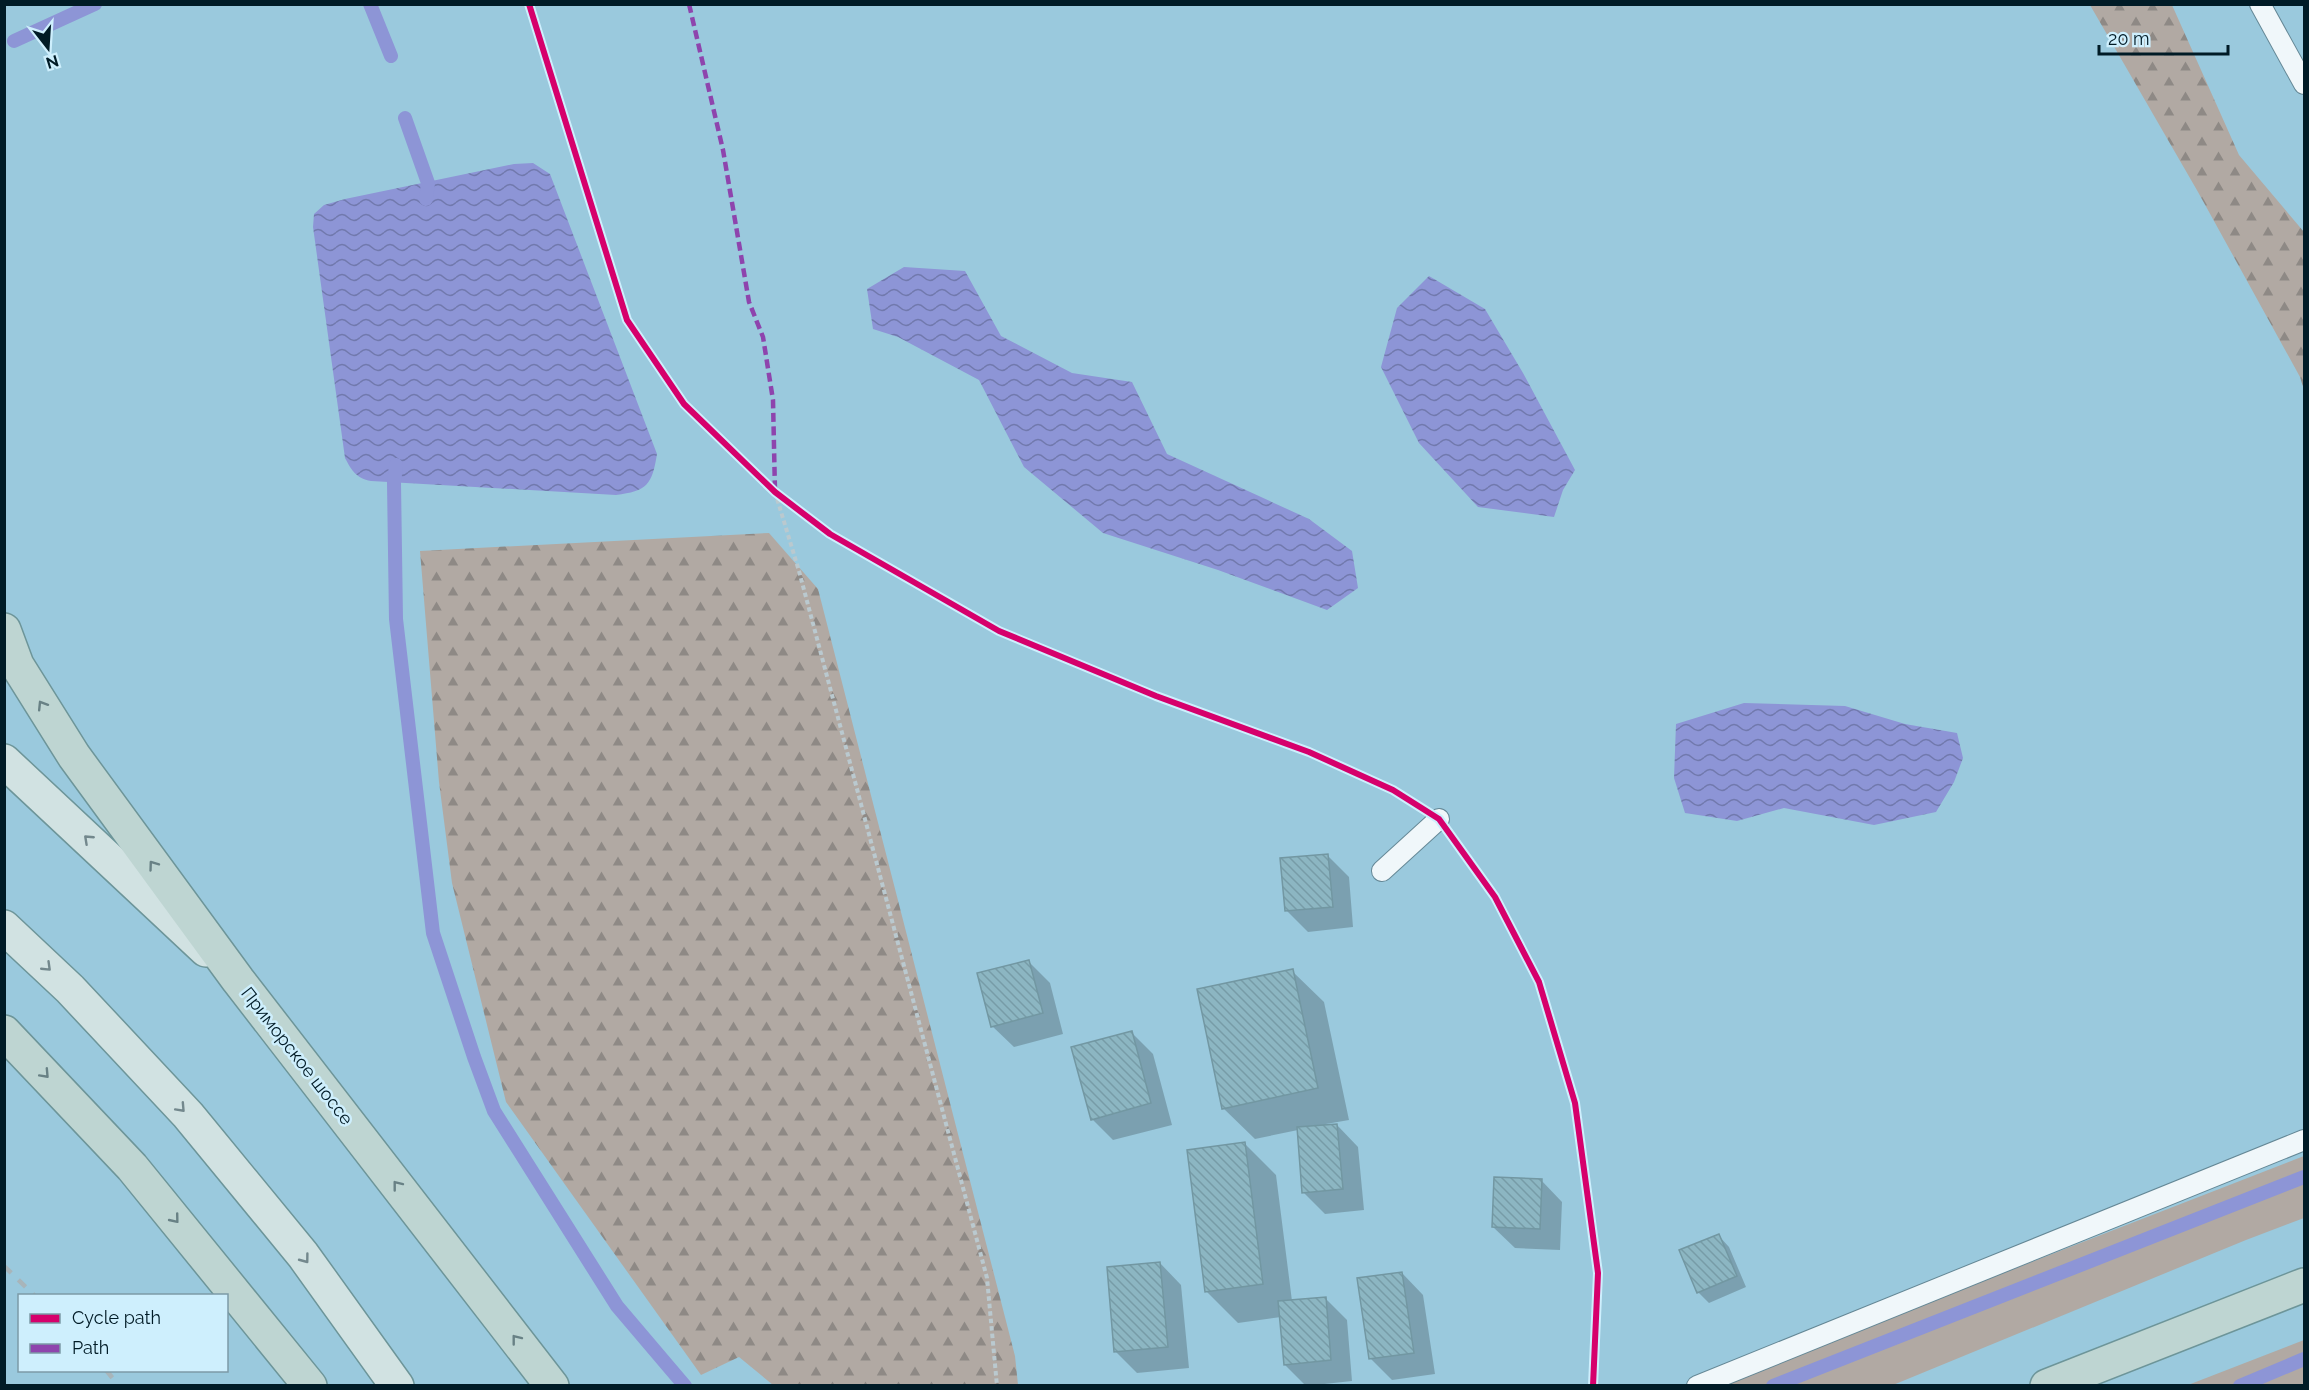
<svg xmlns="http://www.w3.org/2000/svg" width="2309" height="1390" viewBox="0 0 2309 1390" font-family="Raleway,sans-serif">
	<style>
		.green { fill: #b1a9a3 }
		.forest { fill: url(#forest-firs) }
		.water { fill: url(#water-waves) }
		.shadow { fill: #0003 }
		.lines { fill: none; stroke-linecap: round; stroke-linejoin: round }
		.stream { stroke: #8d95d6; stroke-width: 14 }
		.building { fill: url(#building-back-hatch); stroke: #7297a2; stroke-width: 1.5 }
		.lane-casing { stroke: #658896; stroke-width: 22 }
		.primary-casing { stroke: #6d9599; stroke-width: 36 }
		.highway-casing { stroke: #6d9599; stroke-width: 36 }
		.path { stroke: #bac9cf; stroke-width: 4; stroke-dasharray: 4.5 3; stroke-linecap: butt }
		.lane { stroke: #f0f7fa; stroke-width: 20 }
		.primary { stroke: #d1e2e2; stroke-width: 33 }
		.highway { stroke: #bed5d2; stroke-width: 33 }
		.rail { stroke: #a8b5ba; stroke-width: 4.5; stroke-dasharray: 10 10; stroke-linecap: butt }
		.quiet { stroke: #8e44ad; stroke-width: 4.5; stroke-dasharray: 9 4.5; stroke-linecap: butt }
		.cycleway-casing { stroke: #ceeffd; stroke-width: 10 }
		.cycleway { stroke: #d6006c; stroke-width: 6 }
		.oneway { stroke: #688185 }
		.oneway2 { stroke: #73888d }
		.labels { text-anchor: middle; stroke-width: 5; stroke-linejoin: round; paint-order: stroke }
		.street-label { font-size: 18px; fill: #001b26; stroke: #ceeffd }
	</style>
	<defs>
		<pattern id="forest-firs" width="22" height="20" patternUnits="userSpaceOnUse" patternTransform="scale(1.5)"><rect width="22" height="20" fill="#b1a9a3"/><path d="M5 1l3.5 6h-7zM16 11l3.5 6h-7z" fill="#8e8985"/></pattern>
		<pattern id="water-waves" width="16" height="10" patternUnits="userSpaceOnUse" patternTransform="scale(1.5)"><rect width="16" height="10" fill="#8d95d6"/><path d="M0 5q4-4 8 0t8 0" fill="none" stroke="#7179ad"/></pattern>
		<pattern id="building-back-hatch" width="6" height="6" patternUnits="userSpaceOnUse" patternTransform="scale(1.5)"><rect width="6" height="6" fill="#8cb6c2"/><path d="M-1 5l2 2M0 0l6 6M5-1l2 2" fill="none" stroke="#779ca7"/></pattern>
	</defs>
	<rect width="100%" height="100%" fill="#9ac9dd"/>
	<path class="green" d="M2304,1156V1218L2246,1240L1893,1385L1713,1386Z
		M2304,1340V1385H2188Z"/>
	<path class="forest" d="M2090,5H2172L2239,155L2304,232V390L2300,377L2198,192Z
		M769,533L818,589L1015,1356L1018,1385H773L739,1357L701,1375L506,1102L452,883L439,782L420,551Z"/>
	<path class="water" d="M533,163L550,174L657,454C652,485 647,491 616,495L371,481C356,478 352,471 345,458L313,227L314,214L324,205L345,199L514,164Z
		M904,267L965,271L1001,336L1072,373L1132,382L1167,454L1309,519L1352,551L1358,588L1327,610L1218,570L1103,533L1024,467L979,380L898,337L873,329L867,289Z
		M1429,276L1485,309L1523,373L1575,470L1563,490L1554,517L1478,507L1419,443L1381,367L1397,308Z
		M1744,703L1845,706L1905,724L1957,733L1963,758L1954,782L1936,812L1874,825L1784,808L1737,821L1685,813L1674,778L1676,724Z"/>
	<path class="shadow" d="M1327,855L1349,877L1353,927L1308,932L1287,911Z
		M1029,962L1050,983L1063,1034L1014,1047L992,1026Z
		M1292,971L1324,1002L1349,1120L1326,1124L1327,1126L1337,1125L1358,1147L1364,1210L1325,1214L1304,1193L1298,1130L1255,1139L1223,1108Z
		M1132,1033L1153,1054L1172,1125L1113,1140L1092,1119Z
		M1245,1144L1276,1175L1292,1301L1325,1298L1347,1320L1352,1381L1306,1386L1285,1365L1281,1317L1238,1323L1207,1292Z
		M1541,1180L1562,1202L1560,1250L1515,1248L1493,1227Z
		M1719,1236L1729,1247L1746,1287L1709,1303L1698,1292Z
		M1160,1263L1181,1285L1189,1368L1137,1373L1116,1352Z
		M1402,1273L1423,1295L1435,1374L1392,1380L1370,1358Z"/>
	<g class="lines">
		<path class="stream" d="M370,4L391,56
			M14,41L95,4
			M405,118L428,183L426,199
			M396,465L394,483L396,619L433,933L474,1057L494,1111L617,1306L685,1386
			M1773,1386L2304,1177
			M2240,1386L2304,1359"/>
	</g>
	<path class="building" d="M1328,854L1333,907L1285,911L1280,858Z
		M1029,960L1043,1013L991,1027L977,973Z
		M1293,969L1318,1088L1222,1109L1197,989Z
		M1132,1031L1151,1103L1091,1120L1071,1047Z
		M1337,1124L1343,1189L1302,1193L1297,1127Z
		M1245,1142L1263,1284L1205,1292L1187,1150Z
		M1494,1177L1542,1179L1540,1229L1492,1227Z
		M1719,1234L1737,1276L1697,1293L1679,1250Z
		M1160,1262L1168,1347L1114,1352L1107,1267Z
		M1402,1272L1414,1353L1369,1359L1357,1278Z
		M1326,1297L1331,1360L1284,1365L1278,1301Z"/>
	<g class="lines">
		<g class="lane-casing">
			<path id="lane" d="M2260,4L2304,84
				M1382,871L1439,819
				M1697,1386L2304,1140"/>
		</g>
		<g class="primary-casing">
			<path id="primary" d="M4,761L206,950
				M4,927L70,989L188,1115L303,1255L397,1386"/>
		</g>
		<g class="highway-casing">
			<path id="highway" d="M4,630L17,665L74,756L238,980L552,1386
				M4,1032L132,1167L310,1386
				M2047,1386L2304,1285"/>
		</g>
		<path class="path" d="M775,492L799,571L987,1278L997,1386"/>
		<use href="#lane" class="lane"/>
		<use href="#primary" class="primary"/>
		<use href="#highway" class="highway"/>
		<path class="rail" d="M4,1266L35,1296
			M106,1370L119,1386"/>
		<path class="quiet" d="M689,4L723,150L749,302L763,337L773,400L775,492"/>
		<g class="cycleway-casing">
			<path id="cycleway" d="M529,4L627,320L684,404L775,492L830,534L999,631L1156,696L1309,752L1393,790L1439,819L1495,897L1539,982L1575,1103L1598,1273L1593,1386"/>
		</g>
		<use href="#cycleway" class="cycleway"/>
	</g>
	<defs><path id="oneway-chevron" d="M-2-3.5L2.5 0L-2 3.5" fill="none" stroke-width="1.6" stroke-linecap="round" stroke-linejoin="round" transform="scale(1.5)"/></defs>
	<g class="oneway">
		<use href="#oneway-chevron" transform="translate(42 705) rotate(-122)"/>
		<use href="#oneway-chevron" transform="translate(153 865) rotate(-126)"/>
		<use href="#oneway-chevron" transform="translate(45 1074) rotate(47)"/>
		<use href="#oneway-chevron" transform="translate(397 1185) rotate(-128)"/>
		<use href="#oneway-chevron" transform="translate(175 1219) rotate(51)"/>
		<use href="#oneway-chevron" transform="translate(516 1339) rotate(-128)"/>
	</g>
	<g class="oneway2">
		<use href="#oneway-chevron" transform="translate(88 839) rotate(-137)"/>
		<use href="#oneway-chevron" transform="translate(47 967) rotate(44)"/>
		<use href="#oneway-chevron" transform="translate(181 1108) rotate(47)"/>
		<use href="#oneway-chevron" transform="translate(305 1259) rotate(53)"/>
	</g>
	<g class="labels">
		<g class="street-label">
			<text transform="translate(297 1056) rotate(52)" y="6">Приморское шоссе</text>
		</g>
	</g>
	<rect width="2309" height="1390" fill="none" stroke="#001b26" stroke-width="12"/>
	<rect x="18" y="1294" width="210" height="78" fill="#ceeffd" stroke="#7c9aa7" stroke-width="1.5"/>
	<rect x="30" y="1314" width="30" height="9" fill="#d6006c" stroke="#7c9aa7" stroke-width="1.5"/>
	<text x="72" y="1324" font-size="18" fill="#001b26">Cycle path</text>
	<rect x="30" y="1344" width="30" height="9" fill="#8e44ad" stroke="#7c9aa7" stroke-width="1.5"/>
	<text x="72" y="1354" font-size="18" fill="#001b26">Path</text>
	<g transform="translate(48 48) rotate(163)" stroke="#ceeffd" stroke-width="4.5" paint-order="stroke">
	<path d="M0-4.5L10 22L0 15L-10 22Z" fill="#001b26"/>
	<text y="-9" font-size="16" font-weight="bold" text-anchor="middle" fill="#001b26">N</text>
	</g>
	<path d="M2099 45v9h129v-9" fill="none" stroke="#001b26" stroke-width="3"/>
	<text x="2108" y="45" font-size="18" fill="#001b26" stroke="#ceeffd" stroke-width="4.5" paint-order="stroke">20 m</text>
</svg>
